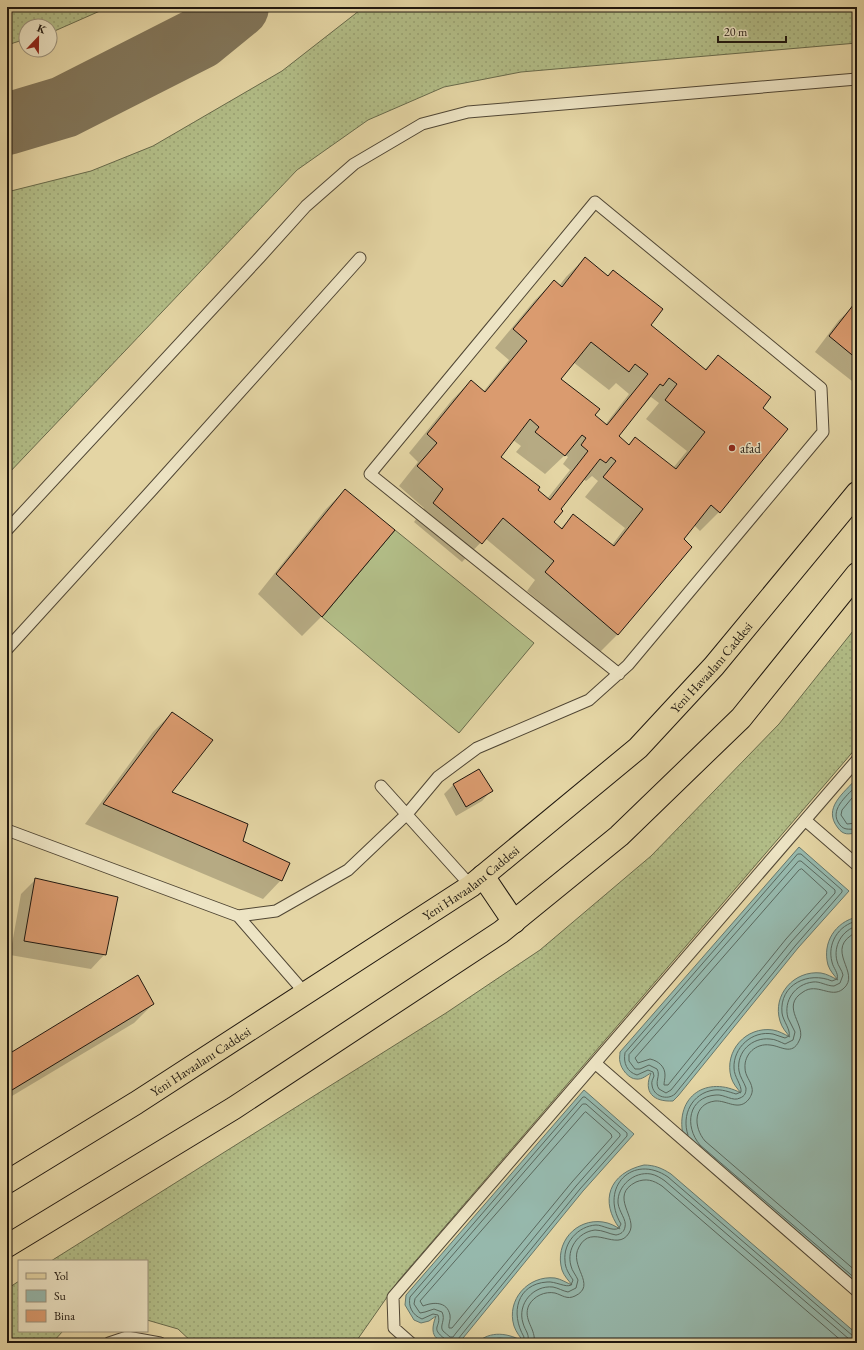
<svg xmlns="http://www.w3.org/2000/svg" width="864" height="1350" viewBox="0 0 864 1350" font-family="'EB Garamond',serif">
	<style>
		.grass { fill: url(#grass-dots); stroke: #686a4b }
		.pitch { fill: #b2bd87; stroke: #686a4b }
		.water { fill: #96b8ac; stroke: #66786d }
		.shadow { fill: #0003; fill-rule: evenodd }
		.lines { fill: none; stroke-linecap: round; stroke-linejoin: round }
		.shore { stroke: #5a685e; stroke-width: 1 }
		.taxiway { stroke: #82765a; stroke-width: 62 }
		.building { fill: #da9b6f; stroke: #1f170f; fill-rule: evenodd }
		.service-casing { stroke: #504634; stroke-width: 13 }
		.primary-casing { stroke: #1f170f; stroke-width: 24 }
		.service { stroke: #ede4c4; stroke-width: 11 }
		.primary { stroke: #e4d5a4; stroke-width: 22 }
		.poi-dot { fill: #8f2418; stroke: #ede4c4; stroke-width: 1.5 }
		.labels { text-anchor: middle; stroke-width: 3; stroke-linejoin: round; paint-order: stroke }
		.poi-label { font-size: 13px; fill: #1f170f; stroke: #ede4c4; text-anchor: start }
		.street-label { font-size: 13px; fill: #1f170f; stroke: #ede4c4 }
	</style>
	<defs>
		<pattern id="grass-dots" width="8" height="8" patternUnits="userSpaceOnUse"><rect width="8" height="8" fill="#b2bd87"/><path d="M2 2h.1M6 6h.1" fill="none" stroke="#99a273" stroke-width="1.8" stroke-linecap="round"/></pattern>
	</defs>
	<rect width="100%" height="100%" fill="#e4d5a4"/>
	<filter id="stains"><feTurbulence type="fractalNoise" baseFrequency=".005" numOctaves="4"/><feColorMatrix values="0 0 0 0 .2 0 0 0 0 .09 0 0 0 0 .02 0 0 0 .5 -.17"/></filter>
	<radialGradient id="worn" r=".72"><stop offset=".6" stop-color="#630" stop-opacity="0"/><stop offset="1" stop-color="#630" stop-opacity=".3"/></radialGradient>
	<path class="grass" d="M7,7H109L50,33V26H26V39L7,45Z
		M364,7H857V43L521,72L444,87L368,120L297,170L7,475V192L91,171L153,146L282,71Z
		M857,626V747L399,1280L355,1343H193L178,1329L147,1320V1261H51L446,1013L540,950L651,856L779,724Z
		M19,1281V1331H63L52,1343H7V1289Z"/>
	<path class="pitch" d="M395,530L534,643L459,733L322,617Z"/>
	<path class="water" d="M857,778V832C849,835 843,835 838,828C822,808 844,793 857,778Z
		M799,847L849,891L798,948L678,1096L673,1101C653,1102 643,1092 651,1073C647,1075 642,1080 636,1079C629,1079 621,1069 620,1062C619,1059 620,1055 620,1052Z
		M857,917V1291L683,1135C675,1096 707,1075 741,1093C737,1088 733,1084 731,1077C724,1051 746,1026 773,1030C779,1031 784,1034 790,1037C786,1032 782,1028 780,1021C772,995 794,970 821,973C827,974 832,977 838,980C834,975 830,971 828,965C822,943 835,922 857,917Z
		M584,1090L634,1134L583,1191L459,1343C439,1343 427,1339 436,1316L429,1321L421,1323L414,1320L405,1305L406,1295Z
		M644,1165C654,1165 662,1168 671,1174L857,1334V1343H477C490,1330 509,1333 524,1342C520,1337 516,1332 514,1326C506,1300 528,1275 555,1278C561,1279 567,1283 572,1285C569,1281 564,1276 562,1270C554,1243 576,1218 603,1222C610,1223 615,1226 620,1229C599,1201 609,1173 644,1165Z"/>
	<path class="shadow" d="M585,258L607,277L613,271L650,325L704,370L718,356L762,408L719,512L700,531L694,525L682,540L618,634L599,653L527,591L535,580L485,538L462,562L414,522L424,508L399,486L418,462L409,453L452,400L471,381L483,392L509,360L495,348L535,300L554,281L559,286L566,277ZM573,362L609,390L616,383L629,394L605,425L594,416L560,379ZM651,397L659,403L646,419L687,451L673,468L635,438L628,445L617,437ZM513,440L521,446L516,452L545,474L565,455L568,457L563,464L570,470L547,499L499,457ZM592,476L598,481L585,497L625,528L612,545L574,515L560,529L552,523L559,509L583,479L586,481Z
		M854,306L857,308V385L815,352L839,320Z
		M345,490L393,531L321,617L302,636L258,594L326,509Z
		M172,713L170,792L241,841L281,880L263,899L85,824L153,732Z
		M479,770L491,791L482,801L456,816L444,794L453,785Z
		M36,879L105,954L91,969L10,955L21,894Z
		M153,1004L134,1023L7,1099V1056Z"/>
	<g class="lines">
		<path class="shore" d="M857,785C849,794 830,808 838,822C843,831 848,829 857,829
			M857,792L842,810L841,815L847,824L857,823
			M798,854H801L842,890V892L795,946L675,1094C667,1101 653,1096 652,1085C651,1082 653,1079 654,1076L653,1072L648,1070L637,1075C627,1072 623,1063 625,1053Z
			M799,861H801L835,890V893L791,942L671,1090L666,1093L659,1089C654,1082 661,1076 657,1069L649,1065L640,1069H635L629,1061V1055Z
			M802,869L826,891L827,893L786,939L668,1085H664C664,1082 665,1079 665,1075C665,1067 659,1061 650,1059L638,1063L635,1058L799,870Z
			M857,926C842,930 833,946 837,961C838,966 842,970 843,975L840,983L834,986C826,986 820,981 813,982C795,984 783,1001 788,1018C790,1023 793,1027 795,1032L793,1040L785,1044C780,1042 775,1039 770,1039C752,1037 736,1052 739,1071C740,1077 744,1082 746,1088C746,1093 745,1096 740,1098C733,1102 724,1094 716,1095C688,1097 684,1126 700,1145L857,1280
			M857,932C821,949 863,973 843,989C831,999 817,982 803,992C779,1007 808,1026 799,1041C792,1056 781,1046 770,1045C756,1043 744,1054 745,1068C745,1076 751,1081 752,1088C753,1092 751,1096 749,1099C739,1112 727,1100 715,1101C693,1104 693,1127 705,1141L857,1272
			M583,1104H586L620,1134V1136L576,1186L456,1333L453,1337H450C448,1335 445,1333 443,1331C439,1326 446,1320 442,1312L434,1309L425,1312L420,1313L414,1304L415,1299Z
			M586,1112L611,1134L612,1137L572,1182L452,1328H449C448,1324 451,1320 450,1315C447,1301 433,1302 423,1306L420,1301L584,1113Z
			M688,1135C681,1115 692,1093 714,1090C722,1089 729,1092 736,1094L741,1092C742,1085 734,1077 734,1068C733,1048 752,1030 773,1034C777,1035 781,1037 785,1038L789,1036C791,1030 783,1021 782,1013C779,984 809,971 832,981L837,979C839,973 833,968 832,962C827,944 838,925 857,921
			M446,1343L445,1339C429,1327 442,1327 438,1315L433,1314L422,1319C412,1315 408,1306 410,1297L583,1097H585L627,1133V1136L580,1189L458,1339L457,1343
			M483,1343C491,1339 498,1337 506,1339C512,1340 517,1344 523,1341L524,1337C510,1313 517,1284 547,1282C555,1281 566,1288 571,1285L573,1280C569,1274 565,1268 565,1261C563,1243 578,1226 596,1225C603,1225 613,1232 619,1228L621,1224C599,1187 633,1153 668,1177L853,1336L857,1337
			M527,1343C531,1335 525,1331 523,1323C517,1304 533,1285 553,1287C558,1288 563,1291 568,1292L576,1288L578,1280C576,1275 572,1271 571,1266C566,1249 578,1232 595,1230C603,1230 609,1234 616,1235C621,1234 624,1232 625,1227C627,1220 619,1212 618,1203C617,1186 634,1171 651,1174C656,1175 661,1178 665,1181L849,1339L857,1342
			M534,1343C537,1329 522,1320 529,1305C534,1296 545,1291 555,1293C562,1295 567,1300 575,1296C598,1285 568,1266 579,1247C592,1222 617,1253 629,1233C639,1218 608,1196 636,1182C646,1178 653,1180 662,1186L844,1343"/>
		<path class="taxiway" d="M7,124L64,107L200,38L238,7"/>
	</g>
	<path class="building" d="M585,257L608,276L613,270L663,309L651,325L706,370L718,355L771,397L763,408L788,429L720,513L711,505L684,539L692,547L618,635L545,572L554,561L503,518L482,544L433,503L443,489L417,466L437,443L427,434L471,380L485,392L527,341L513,329L554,280L562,287ZM591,342L629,372L635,364L648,374L607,425L595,415L600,409L561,379ZM669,378L677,384L665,400L705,432L676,469L635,437L629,445L619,436L660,384L663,386ZM530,419L539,427L535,432L565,456L582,435L586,438L581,445L588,451L550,500L538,490L540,487L501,457ZM611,457L616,461L603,477L643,509L614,546L573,514L562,529L554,522L563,511L561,509L600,459L606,463Z
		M854,304L857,307V359L829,336Z
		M345,489L395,530L322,617L276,574Z
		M172,712L213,740L172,792L248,824L243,841L290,863L282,881L103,804Z
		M479,769L493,791L466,807L453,784Z
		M35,878L118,897L106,955L24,941Z
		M138,975L154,1004L7,1093V1055Z"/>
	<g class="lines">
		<g class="service-casing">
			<path id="service" d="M7,530L260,257L306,206L354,164L422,124L468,112L857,79
				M7,649L151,491L360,258
				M381,786L471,886
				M805,820L857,865
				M7,830L238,916L305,993
				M238,916L276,911L348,870L407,814L438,777L477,748L589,700L628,665L823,432L821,388L595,202L370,474L619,674
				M595,1063L857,1291
				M109,1343L127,1337L160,1343
				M411,1343L394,1328L393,1297L857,760"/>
		</g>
		<g class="primary-casing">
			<g id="primary">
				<path d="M483,876L514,922"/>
				<path id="s1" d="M7,1182L136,1103L471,886L638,748L714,666L857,493"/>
				<path d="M7,1246L234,1108L501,932L619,836L741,718L857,574"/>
			</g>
		</g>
		<use href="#service" class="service"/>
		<use href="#primary" class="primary"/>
	</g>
	<circle class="poi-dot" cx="732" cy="448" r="4"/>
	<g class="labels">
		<g class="poi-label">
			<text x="740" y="453">afad</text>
		</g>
		<g class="street-label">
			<text dy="5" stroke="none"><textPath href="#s1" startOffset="876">Yeni Havaalanı Caddesi</textPath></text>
			<text dy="5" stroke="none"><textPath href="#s1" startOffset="552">Yeni Havaalanı Caddesi</textPath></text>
			<text dy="5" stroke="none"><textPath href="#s1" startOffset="228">Yeni Havaalanı Caddesi</textPath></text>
		</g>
	</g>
	<rect width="864" height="1350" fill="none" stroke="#e4d5a4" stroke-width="24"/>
	<rect x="8" y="8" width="848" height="1334" fill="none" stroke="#1f170f" stroke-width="2"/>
	<rect x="12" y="12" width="840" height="1326" fill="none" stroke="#1f170f"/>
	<rect x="18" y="1260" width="130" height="72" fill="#ede4c4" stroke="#9b927c"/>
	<rect x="26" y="1273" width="20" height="6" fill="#e4d5a4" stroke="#9b927c"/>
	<text x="54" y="1280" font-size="12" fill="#1f170f">Yol</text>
	<rect x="26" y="1290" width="20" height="12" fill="#96b8ac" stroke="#9b927c"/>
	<text x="54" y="1300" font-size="12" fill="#1f170f">Su</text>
	<rect x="26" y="1310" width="20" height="12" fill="#da9b6f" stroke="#9b927c"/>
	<text x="54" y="1320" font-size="12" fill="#1f170f">Bina</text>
	<g transform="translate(38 38) rotate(22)"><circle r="19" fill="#ede4c4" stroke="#9b927c"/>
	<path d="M0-3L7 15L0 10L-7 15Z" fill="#8f2418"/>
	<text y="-6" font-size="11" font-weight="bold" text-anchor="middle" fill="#1f170f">K</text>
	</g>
	<path d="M718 36v6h68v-6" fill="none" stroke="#1f170f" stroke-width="2"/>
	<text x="724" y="36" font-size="12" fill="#1f170f" stroke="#ede4c4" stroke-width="3" paint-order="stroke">20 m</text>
	<rect width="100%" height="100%" filter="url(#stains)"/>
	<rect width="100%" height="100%" fill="url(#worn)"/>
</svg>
